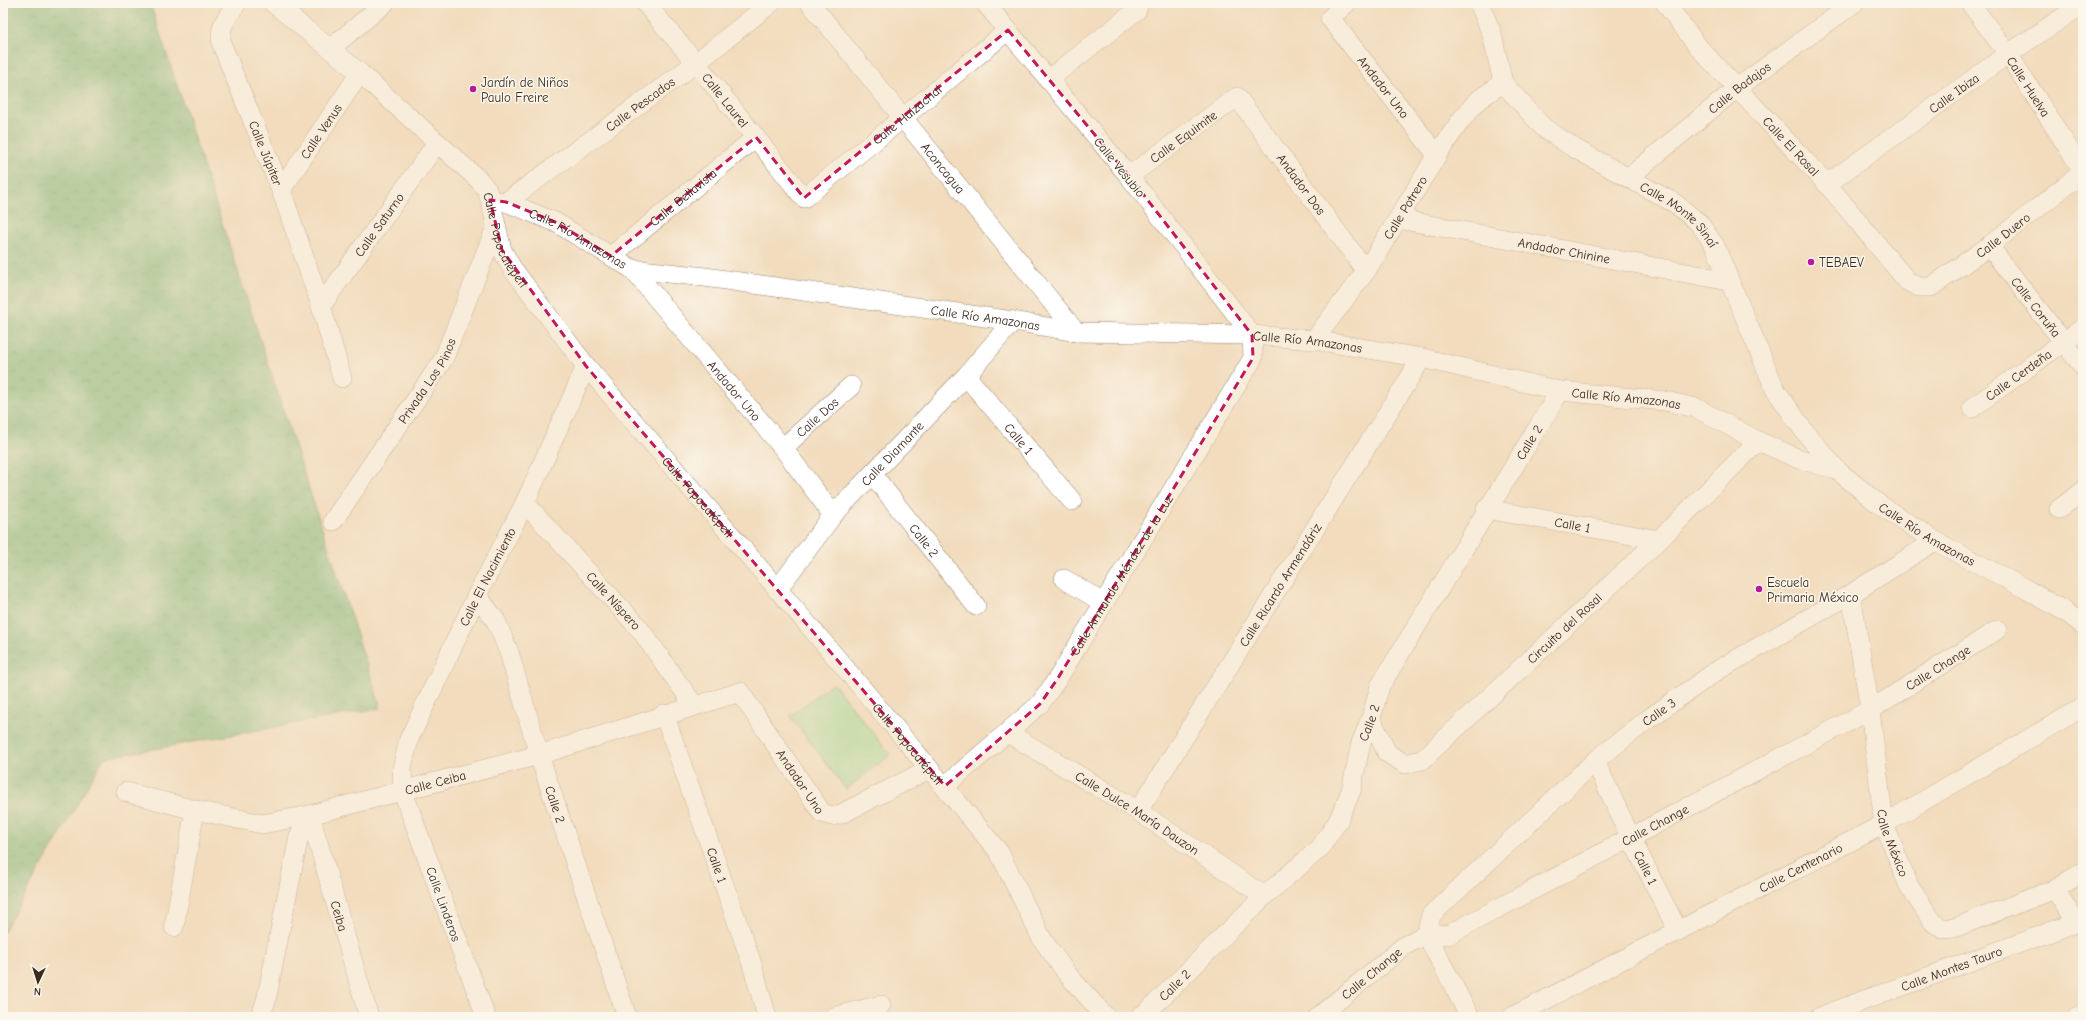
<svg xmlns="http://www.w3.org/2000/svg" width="2086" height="1020" viewBox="0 0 2086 1020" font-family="'Comic Neue',sans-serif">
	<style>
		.forest { fill: url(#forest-crowns); stroke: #5a724e }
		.pitch { fill: #95db94; stroke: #688259 }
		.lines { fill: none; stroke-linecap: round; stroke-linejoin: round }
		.minor-casing { stroke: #96836e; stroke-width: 20 }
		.minor { stroke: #fff; stroke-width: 19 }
		.marked { fill: none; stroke: #c2185b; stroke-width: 3; stroke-dasharray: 8 5; stroke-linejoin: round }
		.poi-dot { fill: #b5179e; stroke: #fbf7ec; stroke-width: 1.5 }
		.labels { text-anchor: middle; stroke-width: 3; stroke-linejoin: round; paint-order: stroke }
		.poi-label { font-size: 13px; fill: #3b2a1e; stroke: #fbf7ec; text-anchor: start }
		.street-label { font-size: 13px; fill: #3b2a1e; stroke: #fbf7ec }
	</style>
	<defs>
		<pattern id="forest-crowns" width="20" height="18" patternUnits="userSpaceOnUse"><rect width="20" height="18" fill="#78bb7e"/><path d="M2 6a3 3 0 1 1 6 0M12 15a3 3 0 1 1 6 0" fill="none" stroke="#649867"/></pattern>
	</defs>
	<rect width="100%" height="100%" fill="#fbf7ec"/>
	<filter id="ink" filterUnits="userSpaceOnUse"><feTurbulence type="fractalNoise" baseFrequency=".025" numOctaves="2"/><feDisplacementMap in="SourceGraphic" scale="8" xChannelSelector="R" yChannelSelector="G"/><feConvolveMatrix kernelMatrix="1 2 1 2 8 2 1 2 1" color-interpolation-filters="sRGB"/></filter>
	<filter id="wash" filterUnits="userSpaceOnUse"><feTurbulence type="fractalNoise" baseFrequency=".012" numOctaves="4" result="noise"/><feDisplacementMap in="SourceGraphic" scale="16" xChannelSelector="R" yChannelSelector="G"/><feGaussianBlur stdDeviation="0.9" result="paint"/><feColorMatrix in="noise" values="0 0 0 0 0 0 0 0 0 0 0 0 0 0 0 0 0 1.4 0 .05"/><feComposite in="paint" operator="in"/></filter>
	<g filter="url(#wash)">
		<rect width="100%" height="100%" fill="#f2dcbd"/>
		<path class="forest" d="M3,3H150L381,708L104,758L3,933Z"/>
		<path class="pitch" d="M833,683L890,755L846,789L790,716Z"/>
	</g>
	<g filter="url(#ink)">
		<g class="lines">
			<g class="minor-casing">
				<g id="minor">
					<path id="s1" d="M237,3C227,18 218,26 222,45L281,190L321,306L342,378"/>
					<path id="s2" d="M273,3L360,73L479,180L487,190L490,200L502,250L512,268L586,366L840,662L999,852L1042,939L1068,975L1106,1017"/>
					<path id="s3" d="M645,3L696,63L804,198L904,117L1008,30"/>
					<path id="s4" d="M810,3L1076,332"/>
					<path id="s5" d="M1347,3L1330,18L1437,155"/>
					<path id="s6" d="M1479,3L1492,34L1503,83L1544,128L1574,148L1676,204L1699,223L1715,246L1775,389L1804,431L1837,470"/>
					<path id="s7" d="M1665,3L1700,49L1827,184L1907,281L1919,287H1931L1989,246L2083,172"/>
					<path id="s8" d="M1970,3L2008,54L2083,171"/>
					<path d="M331,48L385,3"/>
					<path d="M1048,80L1137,10L1139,3"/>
					<path id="s9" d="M1129,176L1237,97L1366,271"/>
					<path id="s10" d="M1629,177L1737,88L1854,3"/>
					<path id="s11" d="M1827,184L2008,54L2083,4"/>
					<path id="s12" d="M281,190L360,73"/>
					<path id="s13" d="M490,200L506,202L555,222L632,269L705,277L1013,321L1076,332L1252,335L1314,340L1422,358L1560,391L1665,401L1696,408L1758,441L1799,459L1837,470L1880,505L1935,541L2024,588L2066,612L2083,625"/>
					<path id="s14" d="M506,202L696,63L771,3"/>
					<path id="s15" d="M1398,219L1729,281"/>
					<path id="s16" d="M1989,246L2083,367"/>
					<path id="s17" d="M611,256L756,137"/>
					<path id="s18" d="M632,269L783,448L833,515"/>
					<path id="s19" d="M321,306L437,143"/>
					<path id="s20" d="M1314,340L1366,271L1437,155L1461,120L1478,100L1503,83"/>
					<path id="s21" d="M966,376L1072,501"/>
					<path id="s22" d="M1972,408L2083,328"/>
					<path id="s23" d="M783,448L851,386"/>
					<path id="s24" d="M873,475L976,606"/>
					<path id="s25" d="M525,503L639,628L694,705"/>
					<path id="s26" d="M1486,509L1659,540"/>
					<path d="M2059,509L2083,491"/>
					<path id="s27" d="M333,521L443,360L496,227"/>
					<path d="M1064,579L1104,603"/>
					<path id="s28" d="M777,590L833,515L966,376L1013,321"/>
					<path id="s29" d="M1851,594L1870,710L1884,824L1909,886L1933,922L1943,929L1954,928L2055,889L2083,872"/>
					<path id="s30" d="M477,595L496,621L509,652L539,755L627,1017"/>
					<path id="s31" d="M664,714L751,961L767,1017"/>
					<path id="s32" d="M1371,718L1387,753L1405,764L1422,760L1659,540L1758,441"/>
					<path id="s33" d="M1008,733L1138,811L1264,896"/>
					<path id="s34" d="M1595,761L1630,836L1678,931"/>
					<path id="s35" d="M945,786L1040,704L1058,678L1253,358L1252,335L1129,176L985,3"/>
					<path id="s36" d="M126,792L195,810L262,824L310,815L539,755L740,692L822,813L832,816L841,814L929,769"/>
					<path id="s37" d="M1138,811L1422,358"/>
					<path id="s38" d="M310,815L369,1017"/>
					<path d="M2055,889L2076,923"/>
					<path d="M174,927L195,810"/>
					<path d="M260,1017L266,1001L299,836L310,815"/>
					<path id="s39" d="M486,1017L403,792L402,768L409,739L477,595L525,503L586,366"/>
					<path d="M833,1017L881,1005"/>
					<path id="s40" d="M1139,1017L1147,1012L1264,896L1320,848L1338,821L1351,791L1361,743L1371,718L1380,686L1560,391"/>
					<path id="s41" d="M1318,1017L1404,946L1426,934L1448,935L1870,710L1997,630"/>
					<path id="s42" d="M1470,1017L1426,934L1431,915L1595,761L1647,720L1718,670L1851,594L1935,541"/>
					<path id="s43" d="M1512,1017L1884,824L2083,707"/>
					<path id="s44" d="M1819,1017L2083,920"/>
					<path d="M2076,1017L2083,1015"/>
				</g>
			</g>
			<use href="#minor" class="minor"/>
		</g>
	</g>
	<path d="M0 0H2086V1020H0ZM1008,30L1129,176L1252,335L1253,358L1058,678L1040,704L945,786L586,366L502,250L490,200L506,202L555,222L611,256L756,137L804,198Z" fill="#f2dcbd" fill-opacity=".55" fill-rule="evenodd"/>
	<path class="marked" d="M1008,30L1129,176L1252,335L1253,358L1058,678L1040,704L945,786L586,366L502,250L490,200L506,202L555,222L611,256L756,137L804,198Z"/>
	<g class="poi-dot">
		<circle cx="473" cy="89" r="4"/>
		<circle cx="1811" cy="262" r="4"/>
		<circle cx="1759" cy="589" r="4"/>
	</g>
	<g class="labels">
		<g class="poi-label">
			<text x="481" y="87">Jardín de Niños<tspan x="481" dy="15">Paulo Freire</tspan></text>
			<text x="1819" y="267">TEBAEV</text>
			<text x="1767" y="587">Escuela<tspan x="1767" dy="15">Primaria México</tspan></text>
		</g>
		<g class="street-label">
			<text dy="5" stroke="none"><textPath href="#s5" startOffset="110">Andador Uno</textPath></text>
			<text dy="5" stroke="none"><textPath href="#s8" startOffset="102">Calle Huelva</textPath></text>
			<text dy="5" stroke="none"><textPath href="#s10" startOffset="142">Calle Badajos</textPath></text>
			<text dy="5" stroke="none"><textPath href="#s11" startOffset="156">Calle Ibiza</textPath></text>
			<text dy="5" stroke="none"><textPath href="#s3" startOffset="126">Calle Laurel</textPath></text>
			<text dy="5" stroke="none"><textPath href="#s14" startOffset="166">Calle Pescados</textPath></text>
			<text dy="5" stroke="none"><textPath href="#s3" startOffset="384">Calle Huizachal</textPath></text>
			<text dy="5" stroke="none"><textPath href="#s12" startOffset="71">Calle Venus</textPath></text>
			<text dy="5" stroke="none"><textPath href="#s9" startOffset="67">Calle Equimite</textPath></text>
			<text dy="5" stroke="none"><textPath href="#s7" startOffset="191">Calle El Rosal</textPath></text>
			<text dy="5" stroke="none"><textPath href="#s1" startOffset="163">Calle Júpiter</textPath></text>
			<text dy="5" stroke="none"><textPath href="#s4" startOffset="212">Aconcagua</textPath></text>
			<text transform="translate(1120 167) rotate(51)" y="5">Calle Vesubio</text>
			<text dy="5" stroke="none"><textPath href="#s9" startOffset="242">Andador Dos</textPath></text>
			<text dy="5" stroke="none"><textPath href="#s17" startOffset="93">Calle Bellavista</textPath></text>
			<text dy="5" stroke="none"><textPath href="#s20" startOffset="161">Calle Potrero</textPath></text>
			<text dy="5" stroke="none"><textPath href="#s6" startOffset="306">Calle Monte Sinaí</textPath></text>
			<text dy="5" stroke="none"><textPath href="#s19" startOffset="100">Calle Saturno</textPath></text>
			<text dy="5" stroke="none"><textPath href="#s7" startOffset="483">Calle Duero</textPath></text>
			<text dy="5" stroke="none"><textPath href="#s2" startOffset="338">Calle Popocatépetl</textPath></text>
			<text dy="5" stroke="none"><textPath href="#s13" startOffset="97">Calle Río Amazonas</textPath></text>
			<text dy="5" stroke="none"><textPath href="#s15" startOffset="169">Andador Chinine</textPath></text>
			<text dy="5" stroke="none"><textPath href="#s16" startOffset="77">Calle Coruña</textPath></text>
			<text dy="5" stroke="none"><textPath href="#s13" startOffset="516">Calle Río Amazonas</textPath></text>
			<text dy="5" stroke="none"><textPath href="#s13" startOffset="840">Calle Río Amazonas</textPath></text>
			<text dy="5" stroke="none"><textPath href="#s22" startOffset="57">Calle Cerdeña</textPath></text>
			<text dy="5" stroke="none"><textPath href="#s27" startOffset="169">Privada Los Pinos</textPath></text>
			<text dy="5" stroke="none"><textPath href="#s18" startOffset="159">Andador Uno</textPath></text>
			<text dy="5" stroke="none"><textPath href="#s13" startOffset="1164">Calle Río Amazonas</textPath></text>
			<text dy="5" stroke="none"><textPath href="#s23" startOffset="46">Calle Dos</textPath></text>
			<text dy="5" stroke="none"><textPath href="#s21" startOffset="82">Calle 1</textPath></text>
			<text dy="5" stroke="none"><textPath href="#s40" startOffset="708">Calle 2</textPath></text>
			<text dy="5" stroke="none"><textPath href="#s28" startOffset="179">Calle Diamante</textPath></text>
			<text dy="5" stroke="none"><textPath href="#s2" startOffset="662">Calle Popocatépetl</textPath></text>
			<text dy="5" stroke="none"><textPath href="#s26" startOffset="88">Calle 1</textPath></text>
			<text dy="5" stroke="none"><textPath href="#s13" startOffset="1500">Calle Río Amazonas</textPath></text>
			<text dy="5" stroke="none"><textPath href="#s24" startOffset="83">Calle 2</textPath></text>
			<text dy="5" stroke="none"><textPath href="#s35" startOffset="278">Calle Armando Méndez de la Luz</textPath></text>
			<text dy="5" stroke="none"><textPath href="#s39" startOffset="474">Calle El Nacimiento</textPath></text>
			<text dy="5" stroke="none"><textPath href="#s37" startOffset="267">Calle Ricardo Armendáriz</textPath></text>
			<text dy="5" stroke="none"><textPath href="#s25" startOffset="132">Calle Níspero</textPath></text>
			<text dy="5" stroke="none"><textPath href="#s32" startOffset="271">Circuito del Rosal</textPath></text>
			<text dy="5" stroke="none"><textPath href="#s41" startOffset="717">Calle Change</textPath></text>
			<text dy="5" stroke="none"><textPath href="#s42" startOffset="419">Calle 3</textPath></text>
			<text dy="5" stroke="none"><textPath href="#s40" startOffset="384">Calle 2</textPath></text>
			<text dy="5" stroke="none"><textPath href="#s2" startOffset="986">Calle Popocatépetl</textPath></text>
			<text dy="5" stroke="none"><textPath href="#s36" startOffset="744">Andador Uno</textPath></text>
			<text dy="5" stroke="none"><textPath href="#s36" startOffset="318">Calle Ceiba</textPath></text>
			<text dy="5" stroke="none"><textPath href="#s30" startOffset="225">Calle 2</textPath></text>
			<text dy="5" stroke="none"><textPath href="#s33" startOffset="152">Calle Dulce María Dauzon</textPath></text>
			<text dy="5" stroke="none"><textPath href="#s41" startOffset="393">Calle Change</textPath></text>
			<text dy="5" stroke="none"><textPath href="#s29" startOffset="253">Calle México</textPath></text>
			<text dy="5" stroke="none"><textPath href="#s31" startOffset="160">Calle 1</textPath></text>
			<text dy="5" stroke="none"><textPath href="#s34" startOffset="118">Calle 1</textPath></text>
			<text dy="5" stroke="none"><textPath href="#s43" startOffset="325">Calle Centenario</textPath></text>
			<text transform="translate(444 904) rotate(70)" y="5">Calle Linderos</text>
			<text dy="5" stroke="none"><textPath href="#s38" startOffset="105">Ceiba</textPath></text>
			<text dy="5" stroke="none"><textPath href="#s44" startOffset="141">Calle Montes Tauro</textPath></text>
			<text dy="5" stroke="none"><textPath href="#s41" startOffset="69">Calle Change</textPath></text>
			<text dy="5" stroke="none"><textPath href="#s40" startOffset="48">Calle 2</textPath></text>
		</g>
	</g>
	<rect width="2086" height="1020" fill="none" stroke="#fbf7ec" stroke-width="16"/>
	<g transform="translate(38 982) rotate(184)" stroke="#fbf7ec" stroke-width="3" paint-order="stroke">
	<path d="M0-3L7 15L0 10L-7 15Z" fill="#3b2a1e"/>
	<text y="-6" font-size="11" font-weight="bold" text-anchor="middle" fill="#3b2a1e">N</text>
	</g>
</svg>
